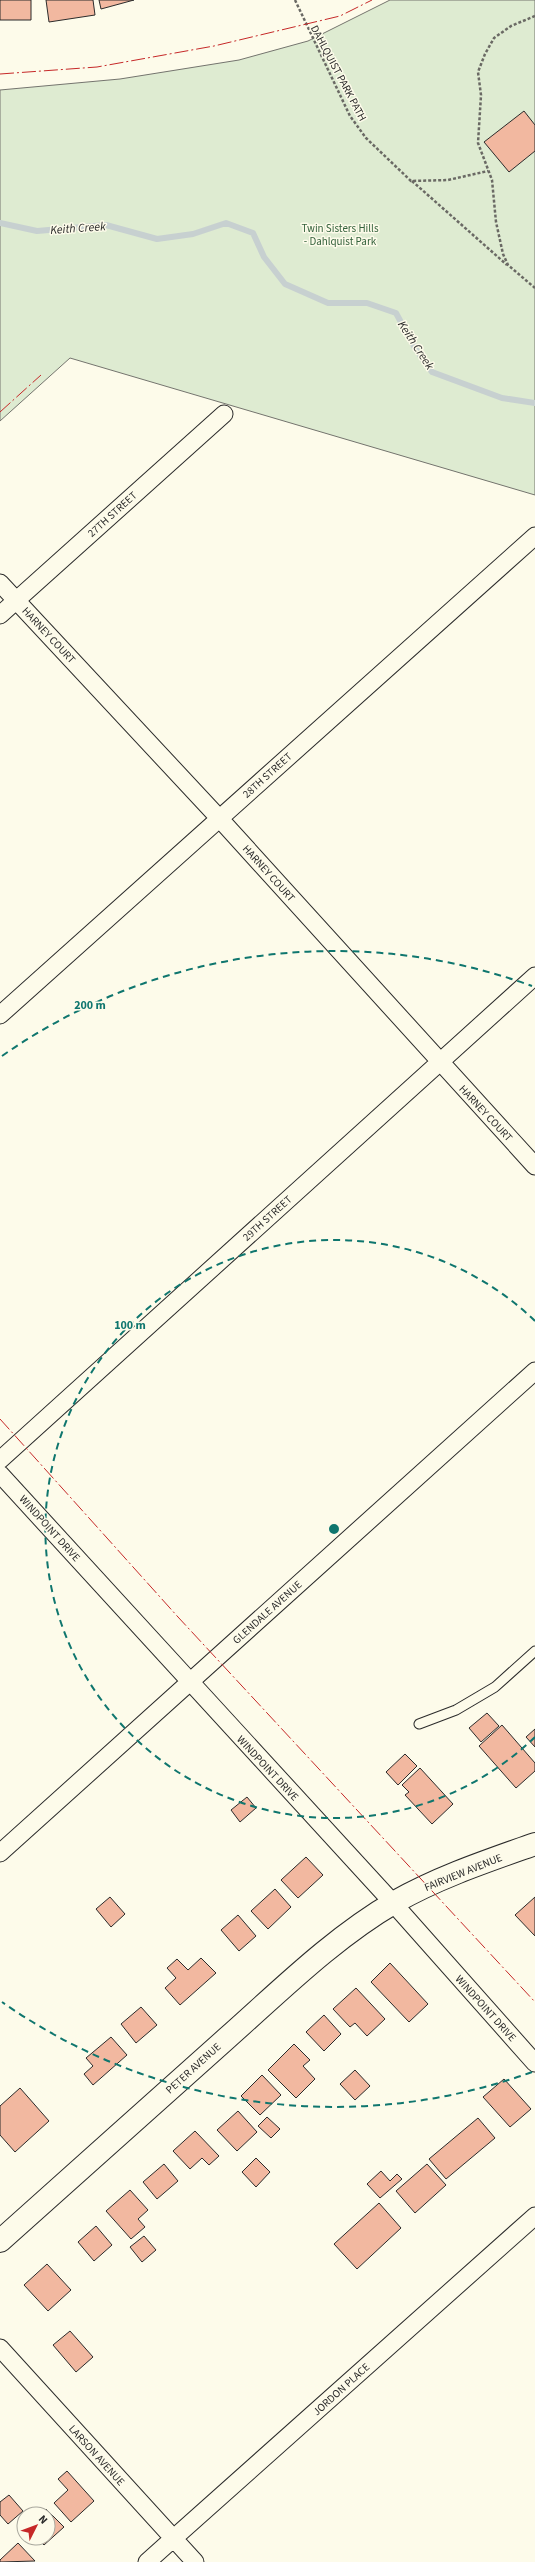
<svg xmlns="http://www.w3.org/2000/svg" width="535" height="2562" viewBox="0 0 535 2562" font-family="'Source Sans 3',sans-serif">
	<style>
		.green { fill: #deebd1; stroke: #74746e }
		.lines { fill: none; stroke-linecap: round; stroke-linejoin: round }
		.stream { stroke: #c7d0d0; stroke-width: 6 }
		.building { fill: #f2b8a0; stroke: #2b2b2b }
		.service-casing { stroke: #2b2b2b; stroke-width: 11 }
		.minor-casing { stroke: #2b2b2b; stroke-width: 19 }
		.tertiary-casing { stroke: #2b2b2b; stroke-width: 24 }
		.path { stroke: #6a6964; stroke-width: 2.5; stroke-dasharray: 3 2; stroke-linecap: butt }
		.service { stroke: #fdfbea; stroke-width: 9 }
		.minor { stroke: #fdfbea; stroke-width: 17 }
		.tertiary { stroke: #fdfbea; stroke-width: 22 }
		.power { stroke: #c62828; stroke-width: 1; stroke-dasharray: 14 3 2 3; stroke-linecap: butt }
		.ring { fill: none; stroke: #0f766e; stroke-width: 2; stroke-dasharray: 7 5 }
		.labels { text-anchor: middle; stroke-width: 3; stroke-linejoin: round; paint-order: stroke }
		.street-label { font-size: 11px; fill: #2b2b2b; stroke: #fdfbea }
		.park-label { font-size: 11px; fill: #34623c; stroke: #fdfbea }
		.water-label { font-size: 12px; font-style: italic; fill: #2b2b2b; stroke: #fdfbea }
		.centre { fill: #0f766e; stroke: #fdfbea; stroke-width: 2 }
		.ring-label { font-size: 12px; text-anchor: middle; font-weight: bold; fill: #0f766e; stroke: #fdfbea; stroke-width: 3; stroke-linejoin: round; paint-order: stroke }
	</style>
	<rect width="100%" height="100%" fill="#fdfbea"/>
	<path class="green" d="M390,0H535V495L70,358L0,421V90L120,79L239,60L308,41Z"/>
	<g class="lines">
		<path class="stream" d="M0,223L37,231L106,225L157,239L193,234L226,223L253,233L264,257L285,284L328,303H367L396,313L415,348L432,372L502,398L535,403"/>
	</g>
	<path class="building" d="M0,0H31V20H0Z
		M46,0H93L95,15L49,22Z
		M99,0H134L101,9Z
		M524,111L535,125V151L509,172L484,142Z
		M487,1713L499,1726L481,1742L469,1728Z
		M502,1725L535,1763V1771L516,1788L479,1746Z
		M535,1729V1747L526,1737Z
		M405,1754L417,1766L398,1785L386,1772Z
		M420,1768L453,1804L432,1824L405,1795L409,1792L402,1785Z
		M247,1797L256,1808L240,1822L231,1810Z
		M306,1857L323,1875L298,1898L281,1880Z
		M275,1889L291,1907L268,1929L251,1911Z
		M110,1897L125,1914L111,1927L96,1909Z
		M535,1897V1936L515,1915Z
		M238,1915L256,1936L239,1951L221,1930Z
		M201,1958L216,1973L180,2005L165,1988L176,1978L167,1968L177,1959L188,1970Z
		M390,1963L428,2004L409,2022L371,1982Z
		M356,1988L385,2019L367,2036L355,2023L350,2027L333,2009Z
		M141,2007L157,2025L136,2043L121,2024Z
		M324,2015L341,2034L324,2051L306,2032Z
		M111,2037L127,2055L93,2085L84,2074L93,2066L86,2058Z
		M294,2044L310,2060L303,2066L315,2079L296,2098L268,2070Z
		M355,2070L370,2086L355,2100L340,2084Z
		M262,2075L281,2095L260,2115L241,2096Z
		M504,2079L531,2109L510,2127L483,2097Z
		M20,2088L49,2121L15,2152L0,2135V2106Z
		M238,2111L257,2132L237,2151L217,2130Z
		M267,2117L280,2129L271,2138L258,2126Z
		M478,2118L495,2138L446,2179L429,2159Z
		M195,2131L219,2156L209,2165L202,2158L190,2169L173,2151Z
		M256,2158L270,2172L256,2187L242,2172Z
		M164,2164L178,2181L157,2199L143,2182Z
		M427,2164L446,2185L415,2213L396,2191Z
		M381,2171L390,2181L397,2174L402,2179L380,2198L367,2184Z
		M130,2190L148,2210L138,2219L145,2227L131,2239L106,2211Z
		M379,2203L401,2228L357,2269L334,2244Z
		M96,2226L112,2245L94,2261L78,2242Z
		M144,2236L156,2250L142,2262L130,2247Z
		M47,2264L71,2290L48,2311L24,2285Z
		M70,2331L93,2357L76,2372L53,2345Z
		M67,2471L94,2501L71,2522L54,2503L68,2490L58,2479Z
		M9,2495L23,2511L8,2524L0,2515V2502Z
		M46,2509L64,2527L44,2545L37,2538H48V2514H41Z
		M18,2543L35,2561L0,2562V2560Z"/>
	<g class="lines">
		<g class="service-casing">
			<path id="service" d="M419,1724L456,1710L495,1687L535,1651"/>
		</g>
		<g class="minor-casing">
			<path id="minor" d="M0,583L219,818L535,1166
				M0,615L224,414
				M0,1015L535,536
				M0,1460L535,976
				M0,1474L393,1903L535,2063
				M0,1853L535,1371
				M0,2348L195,2562
				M147,2562L535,2216"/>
		</g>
		<g class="tertiary-casing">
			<path id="tertiary" d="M0,2241C76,2173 151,2106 227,2038C280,1991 333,1938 395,1902C439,1877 487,1861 535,1844"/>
		</g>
		<path class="path" d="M295,0L350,116L366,138L411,181L448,180L488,171
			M535,16L511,26L494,38L485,54L478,72L481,95L478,143L492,180L496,222L503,254L508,265L535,288
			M412,181L507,265"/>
		<use href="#service" class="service"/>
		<use href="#minor" class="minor"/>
		<use href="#tertiary" class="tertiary"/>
		<path class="power" d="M0,74L97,67L214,46L340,16L372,0
			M0,412L41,375
			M0,1419L178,1617L535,2002"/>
	</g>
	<g class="ring">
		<path d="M535 1737A289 289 0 1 1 535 1321"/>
		<path d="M532 2072A578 578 0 0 1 2 2002M2 1056A578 578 0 0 1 532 986"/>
	</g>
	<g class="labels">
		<g class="street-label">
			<text transform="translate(339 73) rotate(62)" y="4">DAHLQUIST PARK PATH</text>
			<text transform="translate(112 514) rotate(-42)" y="4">27TH STREET</text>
			<text transform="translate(49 635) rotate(47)" y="4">HARNEY COURT</text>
			<text transform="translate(267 775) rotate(-42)" y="4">28TH STREET</text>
			<text transform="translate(269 873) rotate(48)" y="4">HARNEY COURT</text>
			<text transform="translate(486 1113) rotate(47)" y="4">HARNEY COURT</text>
			<text transform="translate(267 1218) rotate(-42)" y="4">29TH STREET</text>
			<text transform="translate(50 1528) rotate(48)" y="4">WINDPOINT DRIVE</text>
			<text transform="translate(267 1612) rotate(-42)" y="4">GLENDALE AVENUE</text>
			<text transform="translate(268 1768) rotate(47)" y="4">WINDPOINT DRIVE</text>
			<text transform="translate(463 1872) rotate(-22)" y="4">FAIRVIEW AVENUE</text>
			<text transform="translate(486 2008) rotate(48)" y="4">WINDPOINT DRIVE</text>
			<text transform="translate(193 2068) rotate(-42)" y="4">PETER AVENUE</text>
			<text transform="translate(341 2389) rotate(-42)" y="4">JORDON PLACE</text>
			<text transform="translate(97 2455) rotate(48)" y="4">LARSON AVENUE</text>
		</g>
		<g class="park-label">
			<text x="340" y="232">Twin Sisters Hills<tspan x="340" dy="13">- Dahlquist Park</tspan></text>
		</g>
		<g class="water-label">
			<text transform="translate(78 228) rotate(-4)" y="4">Keith Creek</text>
			<text transform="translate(416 345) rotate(57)" y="4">Keith Creek</text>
		</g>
	</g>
	<circle cx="334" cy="1529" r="6" class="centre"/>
	<g class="ring-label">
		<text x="90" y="1009">200 m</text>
		<text x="130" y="1329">100 m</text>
	</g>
	<g transform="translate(36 2526) rotate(48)"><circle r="19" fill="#fdfbea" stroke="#a9a89e"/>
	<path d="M0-3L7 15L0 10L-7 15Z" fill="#c62828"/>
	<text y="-6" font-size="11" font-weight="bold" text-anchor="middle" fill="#2b2b2b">N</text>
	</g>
</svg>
